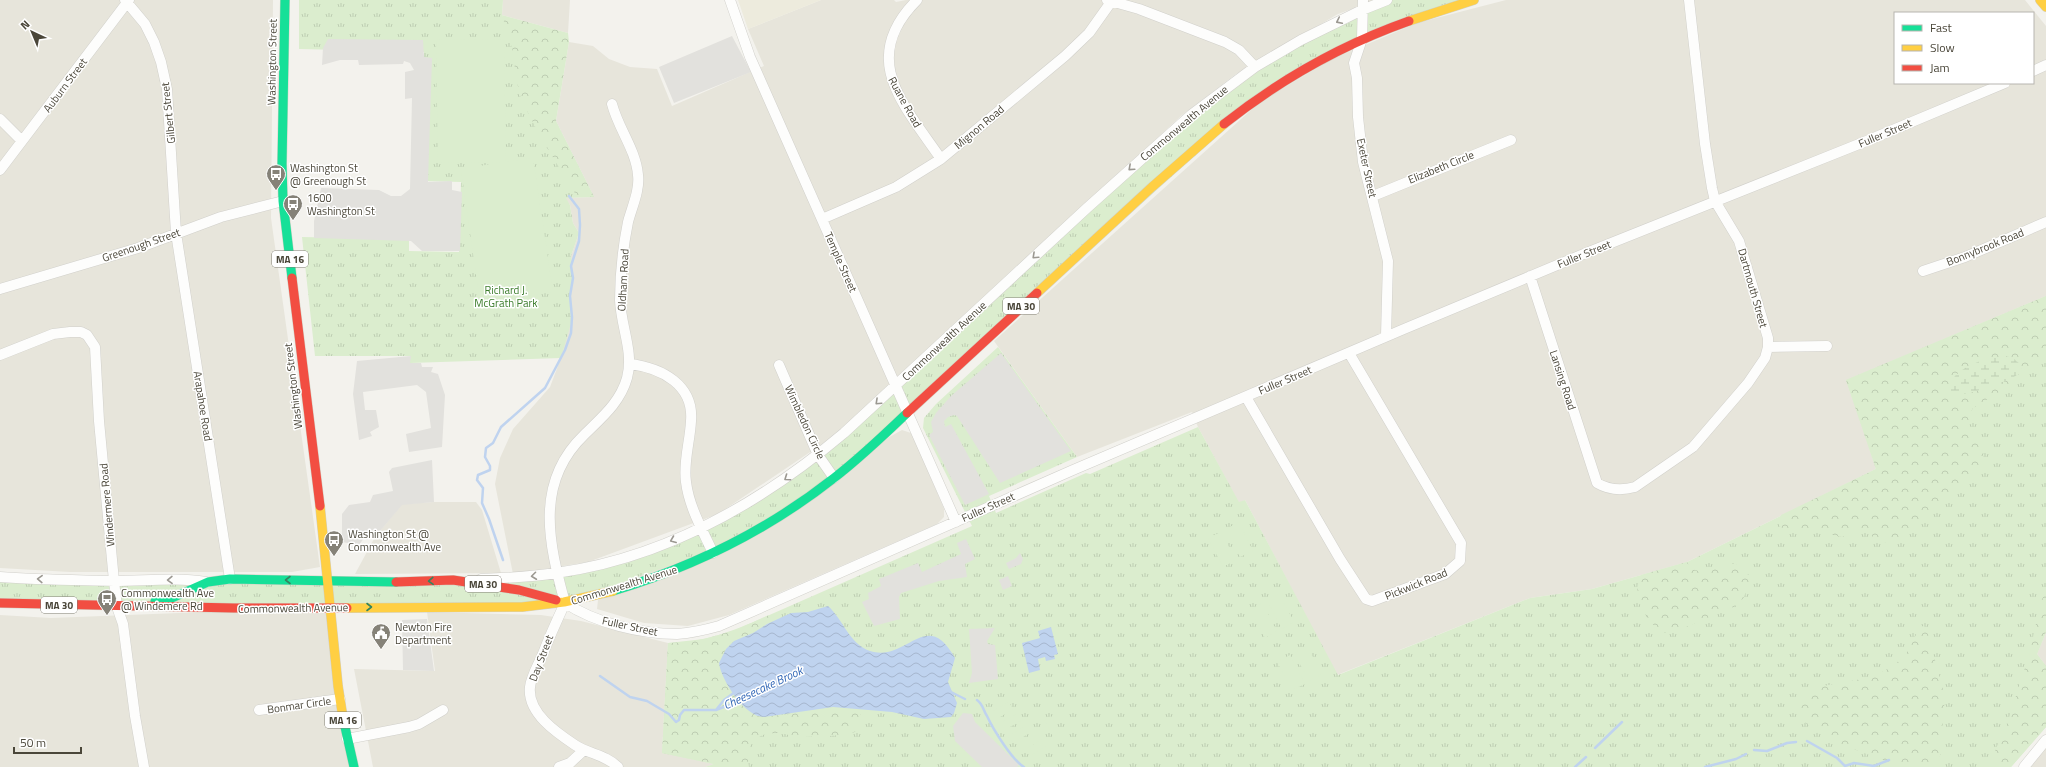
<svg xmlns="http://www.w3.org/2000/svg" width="2046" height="767" viewBox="0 0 2046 767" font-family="'Titillium Web',sans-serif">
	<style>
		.residential { fill: #e7e5db; fill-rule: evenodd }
		.education { fill: #edebdd }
		.grass { fill: url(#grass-tufts) }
		.forest { fill: url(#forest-crowns); fill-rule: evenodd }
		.wetland { fill: url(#wetland-marsh) }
		.pitch { fill: #dbedce }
		.parking { fill: #e2e1dd }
		.water { fill: url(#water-waves) }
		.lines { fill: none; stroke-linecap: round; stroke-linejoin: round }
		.stream { stroke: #bfd3ef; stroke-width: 2.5 }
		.street-casing { stroke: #d1d0cb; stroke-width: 11 }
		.fast-casing { stroke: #d2d0c4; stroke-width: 10 }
		.slow-casing { stroke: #d2d0c4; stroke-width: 10 }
		.jam-casing { stroke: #d2d0c4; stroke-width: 10 }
		.street { stroke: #fdfdfc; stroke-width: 10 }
		.fast { stroke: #16e098; stroke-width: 9 }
		.slow { stroke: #ffcf43; stroke-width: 9 }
		.jam { stroke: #f24e42; stroke-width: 9 }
		.oneway { stroke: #9b9891 }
		.oneway2 { stroke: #35845f }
		.labels { text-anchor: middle; stroke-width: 3; stroke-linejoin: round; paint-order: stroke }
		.shield { fill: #fff; stroke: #807e74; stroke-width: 1 }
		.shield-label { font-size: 10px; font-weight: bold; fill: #4a4639 }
		.street-label { font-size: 11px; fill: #4a4639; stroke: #fff }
		.poi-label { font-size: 11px; fill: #4a4639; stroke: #fff; text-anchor: start }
		.park-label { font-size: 11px; fill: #3b7c2b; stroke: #fff }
		.water-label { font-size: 12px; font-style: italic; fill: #3166b6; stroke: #fff }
	</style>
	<defs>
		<pattern id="grass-tufts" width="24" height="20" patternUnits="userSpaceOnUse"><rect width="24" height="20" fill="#dbedce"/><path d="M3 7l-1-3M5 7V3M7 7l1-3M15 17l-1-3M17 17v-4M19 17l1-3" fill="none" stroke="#bdcdb2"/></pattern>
		<pattern id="forest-crowns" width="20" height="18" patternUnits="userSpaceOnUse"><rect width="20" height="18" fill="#dbedce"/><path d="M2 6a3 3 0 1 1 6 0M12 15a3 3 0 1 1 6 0" fill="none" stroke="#bdcdb2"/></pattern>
		<pattern id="wetland-marsh" width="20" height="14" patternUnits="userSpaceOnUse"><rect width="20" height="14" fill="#dbedce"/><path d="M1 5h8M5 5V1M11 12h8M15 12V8" fill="none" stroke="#bdcdb2"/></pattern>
		<pattern id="water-waves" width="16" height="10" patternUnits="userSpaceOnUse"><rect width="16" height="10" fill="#bfd3ef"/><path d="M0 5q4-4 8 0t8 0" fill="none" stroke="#a6b6ce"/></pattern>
	</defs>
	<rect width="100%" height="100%" fill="#f3f2ed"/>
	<path class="residential" d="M0,0H273L271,218L320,567L292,572H70L0,568Z
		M503,0H570L568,33L502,15Z
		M821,0H894L896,2L906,0H1377L1338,14L1236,74L1181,116L834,436L718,514L588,562L513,574L495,484L500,458L513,429L550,387L561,358L572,313L570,296L571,256L579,233L573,223L570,205L565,198L594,197L556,121L569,42L593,46L609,59L630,67L657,69L672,106L764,66L748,29Z
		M1506,0H2025L2046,26V296L1847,380L1876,469L1687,562L1592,589L1530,598L1337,675L1245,500L1239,503L1198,427L1192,412L1077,457L994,341L1260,102L1332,59L1417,23ZM1895,13H2033V83H1895Z
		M902,430L911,433L914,438L944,509V517L937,524L729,615L688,626L644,623L597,609L598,600Z
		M434,502H476L482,510L501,573L355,574L375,537L402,504Z
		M330,607L354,767H0V615L51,618Z
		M427,612L541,615L581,621L668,643L662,752L714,764L706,767H373L354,669L435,671Z
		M2046,632V666L2037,654Z
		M2046,748V767H2029Z"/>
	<path class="education" d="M738,0H821L748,29Z"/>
	<path class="grass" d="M299,0H503L502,15L594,197L566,198L570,205L573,223L579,233L571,256L573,276L570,296L572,320L561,358L410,363V356H315L302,237L409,239V251L459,252L461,182L422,181L424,52L299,49Z
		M1387,0H1474L1394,26L1257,100L858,458L738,541L565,603H0V577L453,580L557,573L671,541L802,468L1087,208L1255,67Z
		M2046,296V632L2037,654L2046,666V727L2011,767H706L714,764L662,753L668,643L704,639L733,631L972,526L923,428L924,418L936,404L998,347L1077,457L989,496L996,513L1086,473L1090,474L1198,427L1239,502L1245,500L1338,675L1530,598L1592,589L1687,562L1876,469L1846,380Z"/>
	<path class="forest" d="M502,15L568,33L569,42L556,121L594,197L576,195L541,138L521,99L515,74L514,55Z
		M2046,296V359L2030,373L1973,408C1962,425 1978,440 1984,455C1978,468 1971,481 1960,491C1952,497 1942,501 1934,507C1922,516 1900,545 1884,542C1876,541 1869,534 1864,528L1842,537L1810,530L1784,529L1779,526L1781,515L1876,469L1846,380ZM2006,356L2018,360V375L1975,391Z
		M1687,562C1688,564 1691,567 1693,569C1712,579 1739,545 1750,580L1744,597L1738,605L1674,632L1664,633C1646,623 1630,595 1641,575Z
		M2046,592V632L2037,654L2046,666V727L2011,767H1988L2008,721L2029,655L2041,601Z
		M769,615L767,624C749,636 733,640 720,658C728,681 735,706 759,717L791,714L822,708L860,710L861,722L855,732C839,737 820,736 803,737C795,737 787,734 779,733C756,732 744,744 749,767H706L714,764L662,753L668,643C704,643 736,630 769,615Z
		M1924,626L1928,634L1945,697L1939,767H1890C1883,756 1875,757 1864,753C1841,744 1813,735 1798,714C1799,707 1799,699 1805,694C1821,681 1862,684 1884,671C1909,657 1908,649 1920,627Z"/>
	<path class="wetland" d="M1995,357H2012L2021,365C2022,369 2020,373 2017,375C2006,383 1957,400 1947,393C1948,372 1978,360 1995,357Z"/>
	<path class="pitch" d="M504,39L506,162L533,158L553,292L480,303L461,169L503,162L438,163L436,40Z
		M1239,522L1253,551L1240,557L1226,529Z
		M1221,532L1236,560L1223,567L1208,538Z
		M1279,594L1294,622L1282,629L1267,600Z
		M1262,603L1277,631L1265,638L1250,610Z
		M1307,646L1322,674L1309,681L1294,653Z
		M1290,655L1305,684L1292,690L1277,662Z
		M1009,702L1013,709L997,719L993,711Z
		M1017,714L1022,720L1005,730L1001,723Z
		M1051,716L1060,733L1053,736L1044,720Z
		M1024,727L1028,734L1013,743L1008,736Z
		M1042,739L1046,746L1030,756L1026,749Z"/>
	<path class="parking" d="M732,36L751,72L674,103L659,67Z
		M328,39L423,40L424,57L432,58L428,182L452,181V190L462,192L460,251H422L411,241L314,238V221L321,188L379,190L391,196H401L410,189L412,98L405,99V72L414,70L410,63L404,61L403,64L359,65L358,60H340L322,65L323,48Z
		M1001,353L1071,451L1000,483L957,416L954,415L948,417L944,421L945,427L951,424L989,494L965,505L929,435L933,432L931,422L936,413L951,396Z
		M411,356L410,363H421L422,367H433L431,372L438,374L445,395L442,447L409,452L406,434L431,428L426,392L417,385L363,392L365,410H376L379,427L370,432L372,436L359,440L353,394L357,361Z
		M432,460L434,502L402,505L375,537L366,535L359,545L342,542V514L349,505L370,502L373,495L393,491L389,472L392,468Z
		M966,539L975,559L965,564L967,577L939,581L901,593L899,597L900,619L874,626L862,602L869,599L868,593L881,586L879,579L918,563L922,572L961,554L957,543Z
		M1020,553L1023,559L1021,564L1009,569L1006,563L1016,558Z
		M1008,576L1012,586L1003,590L999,580Z
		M427,619L434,671L403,670L402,620Z
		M995,628L987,641L988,644L995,645L998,679L969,683L972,673L969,629Z
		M963,713L972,714L975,722L1019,765L1017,767H982L955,741L953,726Z"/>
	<path class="water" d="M828,606C843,619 849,644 870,651C907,663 926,606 955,658L948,682L957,703L954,713L951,717L924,719L892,712L833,707L764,717C745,717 721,680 719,663L726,649L734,641L753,633L767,624L791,613L808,612Z
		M1051,627L1058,654L1054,655L1055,659L1046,661L1045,657L1038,659L1040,670L1029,673L1022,643L1040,638L1038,631Z"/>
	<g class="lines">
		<path class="stream" d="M503,560L489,519L482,503L483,488L477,480L478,475L490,470V466L485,457L486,448L493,443L501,427L545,388L565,350L571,333L572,317L570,296L573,278L571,266L579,241L580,225L579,209L569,196
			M600,676L630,697L647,701L669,714L676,722L679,720L680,715L684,710H716L742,700
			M951,692L965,699
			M977,700C983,704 983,710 987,716C993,729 1012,760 1024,767
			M716,710L724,700L735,692
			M1807,741L1837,758L1845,766L1854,763L1874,766L1889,760
			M1595,748L1622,722
			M1754,750L1767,751L1787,743L1796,742
			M1575,767L1586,757
			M1705,767L1736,759L1746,754"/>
		<g class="street-casing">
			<path id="street" d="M125,0L145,24L154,42L161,62L167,89L176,233L230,579
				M730,0L750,57L956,522
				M917,0C858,59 904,105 941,159
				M1107,0L1139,9L1225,42L1239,50L1255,67
				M1363,0L1362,39L1354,63L1357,78L1358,117L1363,162L1388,261L1386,336
				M2033,71L2046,65
				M0,119L22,141
				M0,170L129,0
				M1373,196L1511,140
				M822,219L896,187L941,159L1065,56L1089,33L1111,2
				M1923,271L1965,257L2046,222
				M1530,276L1597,483C1609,490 1621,491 1635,487L1693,447L1748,383L1765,358L1768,347V338L1739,241L1715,201L1712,188L1705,144L1689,0
				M0,289L138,248L221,217L283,201
				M1768,347L1827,346
				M0,355L53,334L70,332H81L87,335L95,347L99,421L114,581L117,607L123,624L135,716L144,767
				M630,364C662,368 694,385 691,421C690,442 683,462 686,482C689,507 703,531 713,553
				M779,365L818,455L834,478
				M1246,397L1340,559L1366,599L1372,601L1445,574L1460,561L1461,543L1349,353
				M0,577C38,580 76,580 114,581C145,581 176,577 206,582
				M481,579C506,578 531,577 556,573C665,558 761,503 844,433L1087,208L1191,115L1255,67L1301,40L1362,10L1387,0
				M565,603C596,623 640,634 677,634C691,633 705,630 719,626L1073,470L1404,329L1586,253L1864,142L2005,83
				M565,603C549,544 534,483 584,435C601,418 620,403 627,378C634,352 621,327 620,300C620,275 623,247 628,222C632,207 640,190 638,175C636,150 618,128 612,104
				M565,603C557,620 549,638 542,656C538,665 531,677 530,687C527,713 557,733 575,745C589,754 606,755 618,767
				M259,710L340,699
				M347,739L409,727L419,724L443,710
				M559,767L570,763L584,750
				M2024,767L2046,740"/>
		</g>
		<g class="fast-casing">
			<path id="fast" d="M285,0L282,164L283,201L292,278
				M613,591C693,567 768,530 834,478C860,458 883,436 907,413
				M155,601L172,598L208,582L230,579L396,582
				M343,718L354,767"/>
		</g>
		<g class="slow-casing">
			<path id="slow" d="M2040,0L2046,7
				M1409,21L1474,0
				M1037,293L1152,187L1224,124
				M320,506L338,686L343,718
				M347,608L522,607L564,602L613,591"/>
		</g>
		<g class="jam-casing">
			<path id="jam" d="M1224,124C1281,79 1341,45 1409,21
				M292,278L320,506
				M907,413L1037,293
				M396,582L453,580L519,590L556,600
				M0,603L234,608H347"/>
		</g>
		<use href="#street" class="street"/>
		<use href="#fast" class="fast"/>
		<use href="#slow" class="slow"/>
		<use href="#jam" class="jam"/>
	</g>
	<defs><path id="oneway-chevron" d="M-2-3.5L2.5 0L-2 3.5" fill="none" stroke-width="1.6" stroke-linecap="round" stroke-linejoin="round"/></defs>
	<g class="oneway">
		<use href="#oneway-chevron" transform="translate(1339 21) rotate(154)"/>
		<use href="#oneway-chevron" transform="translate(1131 168) rotate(138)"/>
		<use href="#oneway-chevron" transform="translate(1035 256) rotate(137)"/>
		<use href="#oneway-chevron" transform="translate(878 402) rotate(137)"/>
		<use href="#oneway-chevron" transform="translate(787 478) rotate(145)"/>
		<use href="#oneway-chevron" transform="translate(673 540) rotate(158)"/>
		<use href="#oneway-chevron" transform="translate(534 576) rotate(173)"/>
		<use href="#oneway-chevron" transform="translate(40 579) rotate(-178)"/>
		<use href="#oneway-chevron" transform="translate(170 580) rotate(179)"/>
	</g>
	<g class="oneway2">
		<use href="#oneway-chevron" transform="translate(288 580) rotate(-180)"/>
		<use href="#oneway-chevron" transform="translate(431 581) rotate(177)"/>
		<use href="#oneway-chevron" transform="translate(369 607)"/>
	</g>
	<defs>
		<g id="bus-pin" transform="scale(1)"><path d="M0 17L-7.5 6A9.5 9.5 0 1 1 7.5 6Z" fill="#858278" stroke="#fff"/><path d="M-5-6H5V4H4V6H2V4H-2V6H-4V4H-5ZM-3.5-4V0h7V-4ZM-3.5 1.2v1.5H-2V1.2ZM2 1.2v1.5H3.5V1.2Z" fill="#fff"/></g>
		<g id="civic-pin" transform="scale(1)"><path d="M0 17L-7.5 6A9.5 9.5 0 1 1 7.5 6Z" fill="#858278" stroke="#fff"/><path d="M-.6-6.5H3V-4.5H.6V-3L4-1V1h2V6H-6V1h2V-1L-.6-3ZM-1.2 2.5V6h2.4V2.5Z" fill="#fff"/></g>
	</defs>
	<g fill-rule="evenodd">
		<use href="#bus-pin" x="276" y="174"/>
		<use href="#bus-pin" x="293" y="204"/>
		<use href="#bus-pin" x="334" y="540"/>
		<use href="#bus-pin" x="107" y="599"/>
		<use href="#civic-pin" x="381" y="633"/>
	</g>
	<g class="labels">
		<g class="shield">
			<rect x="272" y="251" width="36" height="16" rx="3"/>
			<rect x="1003" y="298" width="36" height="16" rx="3"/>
			<rect x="465" y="576" width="36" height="16" rx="3"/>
			<rect x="41" y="597" width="36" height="16" rx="3"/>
			<rect x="325" y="712" width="36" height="16" rx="3"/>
		</g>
		<g class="shield-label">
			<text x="290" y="263">MA 16</text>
			<text x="1021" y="310">MA 30</text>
			<text x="483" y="588">MA 30</text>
			<text x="59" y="609">MA 30</text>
			<text x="343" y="724">MA 16</text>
		</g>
		<g class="street-label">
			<text transform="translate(272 62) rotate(-89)" y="4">Washington Street</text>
			<text transform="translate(65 85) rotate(-53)" y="4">Auburn Street</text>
			<text transform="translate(905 102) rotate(61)" y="4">Ruane Road</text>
			<text transform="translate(168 113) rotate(-96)" y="4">Gilbert Street</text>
			<text transform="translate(1184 123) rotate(-40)" y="4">Commonwealth Avenue</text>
			<text transform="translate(979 127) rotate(-40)" y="4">Mignon Road</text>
			<text transform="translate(1885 133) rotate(-23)" y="4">Fuller Street</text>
			<text transform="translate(1441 167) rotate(-22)" y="4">Elizabeth Circle</text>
			<text transform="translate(1367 168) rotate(78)" y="4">Exeter Street</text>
			<text transform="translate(141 245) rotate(-19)" y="4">Greenough Street</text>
			<text transform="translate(1985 247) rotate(-22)" y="4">Bonnybrook Road</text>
			<text transform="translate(1584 254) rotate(-22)" y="4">Fuller Street</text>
			<text transform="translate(841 262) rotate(66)" y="4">Temple Street</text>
			<text transform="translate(623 280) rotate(-87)" y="4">Oldham Road</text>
			<text transform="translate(1753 288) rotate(74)" y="4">Dartmouth Street</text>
			<text transform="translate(944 341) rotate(-43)" y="4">Commonwealth Avenue</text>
			<text transform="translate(1285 380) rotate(-23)" y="4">Fuller Street</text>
			<text transform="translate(1563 380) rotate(72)" y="4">Lansing Road</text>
			<text transform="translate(293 386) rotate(-97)" y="4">Washington Street</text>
			<text transform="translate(203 406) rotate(81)" y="4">Arapahoe Road</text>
			<text transform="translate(805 422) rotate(65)" y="4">Wimbledon Circle</text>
			<text transform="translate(107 505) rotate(-95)" y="4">Windermere Road</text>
			<text transform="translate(988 507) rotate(-24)" y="4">Fuller Street</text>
			<text transform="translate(1416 584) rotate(-22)" y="4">Pickwick Road</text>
			<text transform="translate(624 585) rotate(-17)" y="4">Commonwealth Avenue</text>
			<text transform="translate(293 608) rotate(-1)" y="4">Commonwealth Avenue</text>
			<text transform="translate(630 626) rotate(12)" y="4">Fuller Street</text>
			<text transform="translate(541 658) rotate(-69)" y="4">Day Street</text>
			<text transform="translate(299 705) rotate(-8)" y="4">Bonmar Circle</text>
		</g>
		<g class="poi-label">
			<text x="290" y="172">Washington St<tspan x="290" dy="13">@ Greenough St</tspan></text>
			<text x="307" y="202">1600<tspan x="307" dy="13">Washington St</tspan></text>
			<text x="348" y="538">Washington St @<tspan x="348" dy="13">Commonwealth Ave</tspan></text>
			<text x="121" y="597">Commonwealth Ave<tspan x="121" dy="13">@ Windemere Rd</tspan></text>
			<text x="395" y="631">Newton Fire<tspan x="395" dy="13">Department</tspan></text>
		</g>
		<g class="park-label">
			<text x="506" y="294">Richard J.<tspan x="506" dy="13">McGrath Park</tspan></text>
		</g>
		<g class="water-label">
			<text transform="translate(763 688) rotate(-25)" y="4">Cheesecake Brook</text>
		</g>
	</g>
	<rect x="1894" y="12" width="140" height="72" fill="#ffffff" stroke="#b7b5b0"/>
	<rect x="1902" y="25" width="20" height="6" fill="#16e098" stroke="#b7b5b0"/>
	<text x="1930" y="32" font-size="12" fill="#4a4639">Fast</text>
	<rect x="1902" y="45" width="20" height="6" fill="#ffcf43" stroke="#b7b5b0"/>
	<text x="1930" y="52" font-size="12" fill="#4a4639">Slow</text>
	<rect x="1902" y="65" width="20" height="6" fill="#f24e42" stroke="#b7b5b0"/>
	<text x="1930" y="72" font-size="12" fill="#4a4639">Jam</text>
	<g transform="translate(32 32) rotate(316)" stroke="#ffffff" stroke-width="3" paint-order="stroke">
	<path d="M0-3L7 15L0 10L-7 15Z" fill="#4a4639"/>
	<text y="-6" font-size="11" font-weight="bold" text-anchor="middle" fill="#4a4639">N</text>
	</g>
	<path d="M14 747v6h67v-6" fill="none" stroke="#4a4639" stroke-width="2"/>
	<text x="20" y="747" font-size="12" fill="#4a4639" stroke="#ffffff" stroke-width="3" paint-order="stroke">50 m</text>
</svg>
